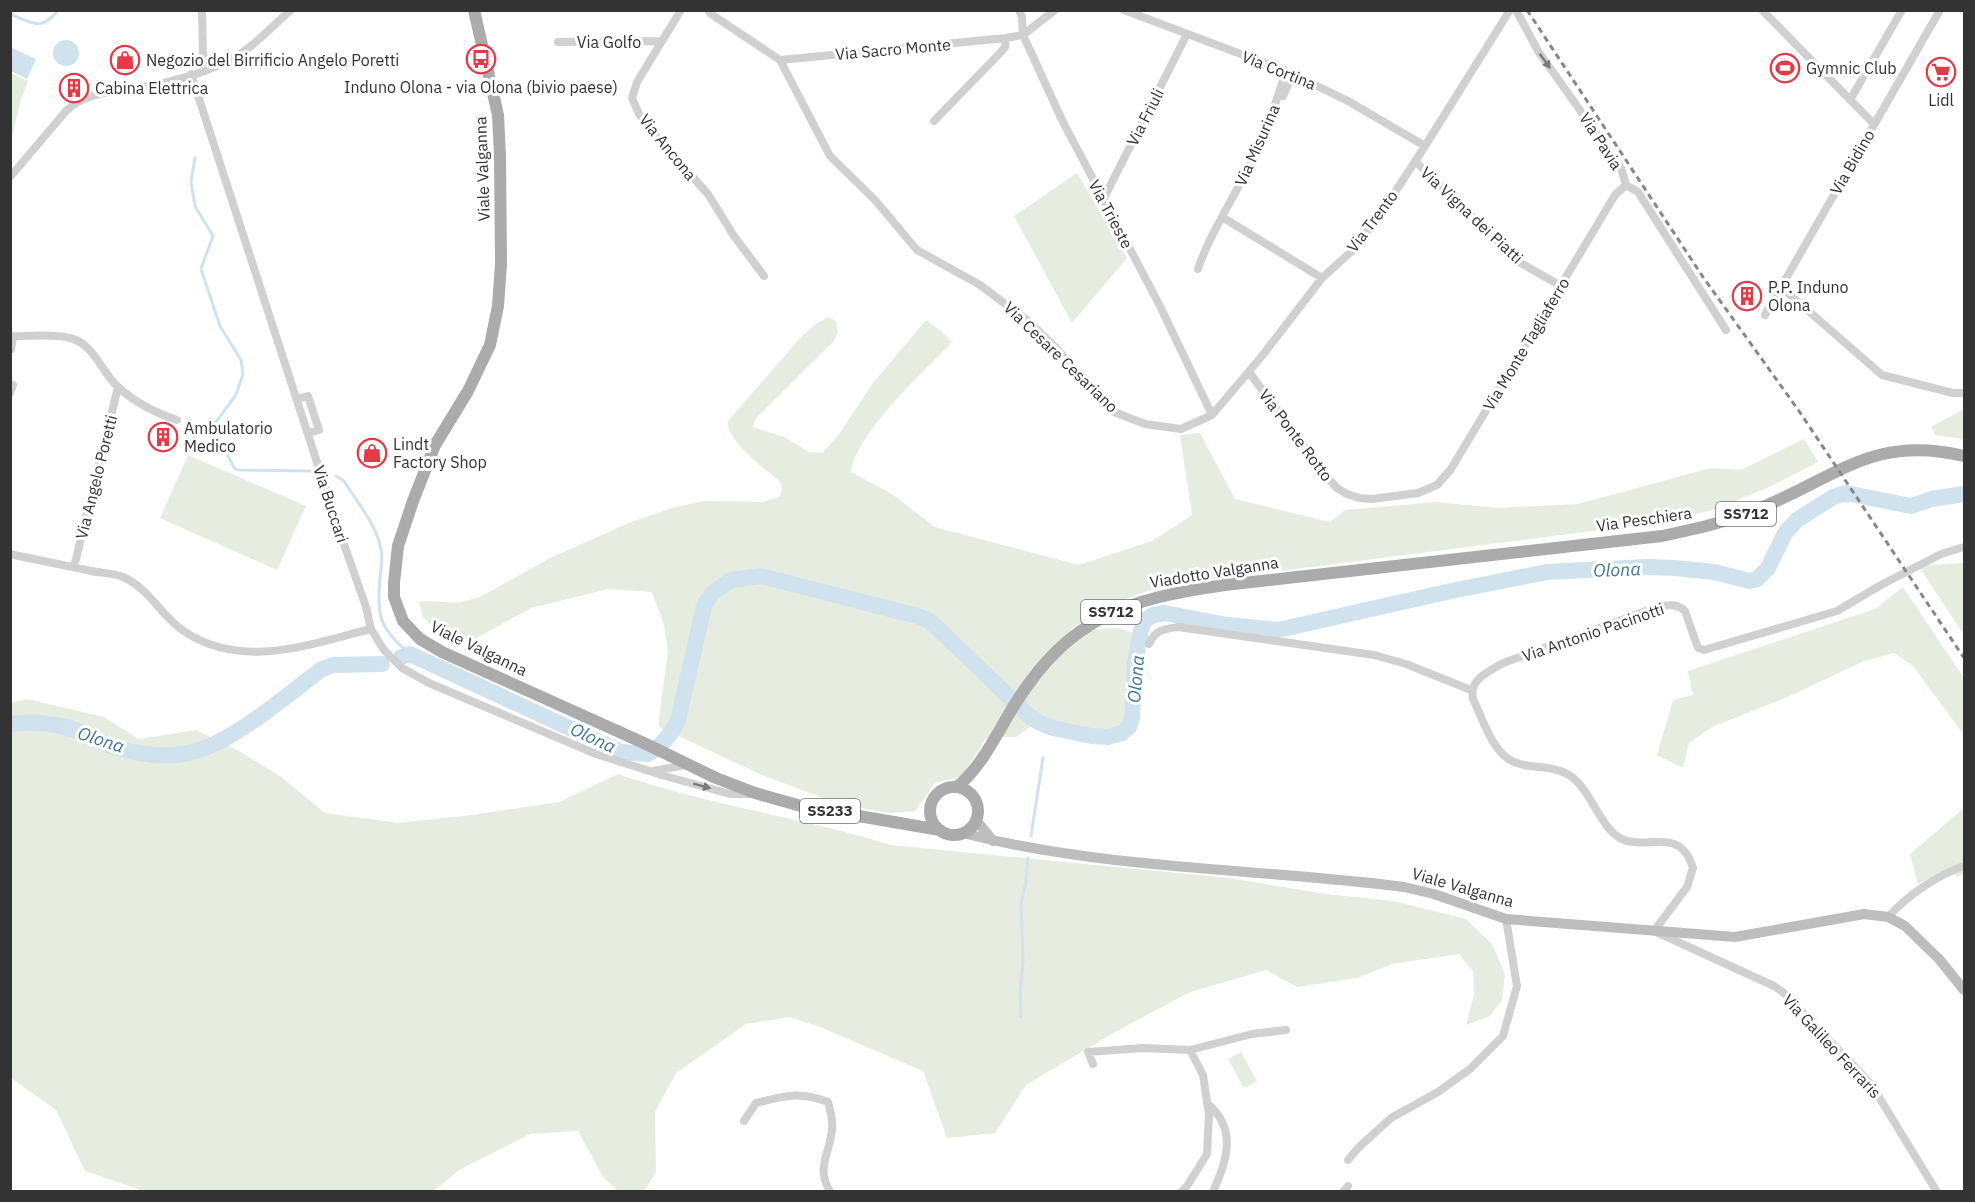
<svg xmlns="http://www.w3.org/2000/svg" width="1975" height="1202" viewBox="0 0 1975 1202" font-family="'IBM Plex Sans',sans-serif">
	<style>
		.green { fill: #e6ecdf }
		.water { fill: #cfe2ee }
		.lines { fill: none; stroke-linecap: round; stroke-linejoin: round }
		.stream { stroke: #cfe2ee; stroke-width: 3 }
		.river { stroke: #cfe2ee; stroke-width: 16 }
		.minor { stroke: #d0d0d0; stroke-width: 8 }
		.secondary { stroke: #bdbdbd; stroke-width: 10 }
		.primary { stroke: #ababab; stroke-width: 12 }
		.rail { stroke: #888; stroke-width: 3; stroke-dasharray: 6 4.5; stroke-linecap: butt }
		.oneway { fill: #7a7a7a }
		.labels { text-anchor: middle; stroke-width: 6; stroke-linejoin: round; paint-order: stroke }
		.shield { fill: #fff; stroke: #707070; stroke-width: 1.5 }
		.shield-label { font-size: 15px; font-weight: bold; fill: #333 }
		.street-label { font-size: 16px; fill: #333; stroke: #fff }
		.poi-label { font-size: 16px; fill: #333; stroke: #fff; text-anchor: start }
		.water-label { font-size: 18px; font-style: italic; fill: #3f7597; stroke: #fff }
	</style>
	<rect width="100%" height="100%" fill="#fff"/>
	<path class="green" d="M11,73L28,81L21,100L11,140Z
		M1077,173L1127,258L1072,323L1014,216Z
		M829,317L836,321L838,332L834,341L761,413L755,419L753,427L784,437L809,452L822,453L837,437L873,383L926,320L941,331L952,342C924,372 857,431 851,472L892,494L935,527L1079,565L1152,541L1192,515L1180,435L1200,433L1235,499L1330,522L1345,510L1436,502L1498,508L1578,504L1711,468L1741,470L1804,439L1818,462L1769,487L1713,510L1656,523L1162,586L1106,606L1070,630L1118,628L1148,637L1142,661L1138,709L1124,740L1086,743L1030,727L1016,737L986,738L962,776L935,783L915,811L890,813L842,805L762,775L659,727V718L668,652L664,625L652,592L608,589L531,608L473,640L449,637L438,632L423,617L419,602L425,601L458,603L480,597L550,558L629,523L672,508L704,501L763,502L779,497L782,490L781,483C768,471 725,440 728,421L801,337L817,323Z
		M1964,409V439L1935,435L1931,427Z
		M188,455L306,506L277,570L160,518Z
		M1964,563V635L1920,568L1928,565Z
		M1903,587L1964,678V735L1913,666L1894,653L1864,661L1790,696L1712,727L1689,743L1683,768L1657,755L1673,700L1693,695L1688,671L1875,609Z
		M27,699L104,717L139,739L196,730L237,750L280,776L325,813L399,823L472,815L559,802L618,774C707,805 801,817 891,845L1229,878L1326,894L1393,901L1466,919L1492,944L1505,974L1502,1000L1490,1016L1466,1025L1474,995L1473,971L1459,954L1392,964L1357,978L1297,987L1266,970L1263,971L1190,992L1115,1032L1026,1085L995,1133L947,1138L923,1071L820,1027L789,1017L746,1024L676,1073L655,1112L656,1172L644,1191H618L603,1177L578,1131L530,1134L459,1170L434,1191H143L85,1171L56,1110L11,1078L10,703Z
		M1964,808V873L1957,877L1951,868L1918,884L1910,854Z
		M1241,1052L1257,1081L1244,1088L1228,1059Z"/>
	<path class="water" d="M53 53a13 13 0 1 1 26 0a13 13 0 1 1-26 0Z
		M10,47L36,59L27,79L11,71Z"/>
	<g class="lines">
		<path class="stream" d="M10,14C32,23 42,32 58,10
			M195,158L191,182L195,206L213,236L201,269L220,326L241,360L243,374L236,395L215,423L214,430L235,469L240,470L313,471
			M336,476L344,481C357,502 377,525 381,550C383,559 381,568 380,578C377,617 379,628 410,654
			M1031,836L1043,758
			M1021,1016L1020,993L1023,961L1021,903L1026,882L1028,858"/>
		<path class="river" d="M401,657L410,654L621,752L648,754C662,745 672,735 678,720L704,606L712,593L731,580L761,576L917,616L930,621L1029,716L1040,723L1053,728L1091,736L1108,737L1122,733L1129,727L1132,718L1135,664L1141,630L1144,621L1153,615L1165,613L1227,625L1278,630L1451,591L1547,572L1647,567L1675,568L1714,572L1750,581L1757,579L1768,568L1785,533L1797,520L1833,497L1846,493L1911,506L1932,499L1964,494
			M10,724C37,720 61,724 86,734C94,738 102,743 111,746C137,755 170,759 196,751C236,740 288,694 322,669L333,665L382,664"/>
		<path class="minor" d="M202,10L203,54L208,69
			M681,10L637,82L632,98L639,114L660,141L708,194L734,236L764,276
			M708,10L711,14L780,60L830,156L875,200L917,250L980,285L1028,321L1055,347L1114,412L1145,424L1181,429L1212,415L1262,356L1322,278L1353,250L1388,203L1425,146L1510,10
			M1019,10L1022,17L1023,35L1063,122L1159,304L1212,415
			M1124,10L1286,71L1348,101L1425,146
			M1516,10L1538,51L1621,168L1626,185L1638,192L1726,330
			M1762,10L1874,124
			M558,42L660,41
			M780,60L1006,38L1023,35L1055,10
			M191,74L338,527L366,607L371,629L384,650L402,668L429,683L596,754L665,776L730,794H750
			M1283,96L1293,74
			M1850,100L1902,10
			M934,121L1001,52L1005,47L1006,38
			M1415,161L1519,262L1561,286
			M10,177L66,111C88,90 119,92 148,86C172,82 199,74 222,64C248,53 269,29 291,10
			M1103,200L1187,34
			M1222,217L1322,278
			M1198,269C1209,236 1229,206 1245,174C1262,141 1275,107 1286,71
			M1781,287L1882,375L1953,393H1964
			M1765,315L1940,10
			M10,336C29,337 52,333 70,338C94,344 101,371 117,386C134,402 156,413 177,420
			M11,349L13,337
			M1249,372L1327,477L1337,488L1347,494L1359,498L1372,499L1418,493L1437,485L1451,469L1615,195L1626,185
			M10,384L13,385L10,393
			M297,399L308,396L319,430L308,433
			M10,554C37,560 64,565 91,571C101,573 114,573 123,577C149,588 162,617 185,632C244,670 309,644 371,629
			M74,567L118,387
			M1149,644C1155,630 1164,629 1178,627L1374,655L1406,664L1471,690
			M653,771L685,765
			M1888,917C1907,896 1937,875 1964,866
			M1190,1050L1252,1034L1286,1030
			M1093,1064L1088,1052L1143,1048L1190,1050L1203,1075L1209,1115L1207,1154L1187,1186L1181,1192
			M1207,1103C1238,1130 1227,1159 1213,1192
			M744,1121L756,1103C785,1096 799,1091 828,1102C831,1113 834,1124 831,1136C827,1159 817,1168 830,1192
			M1348,1160L1358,1148L1391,1118L1438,1092L1470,1069L1503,1036L1517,986L1506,919
			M1343,1192L1348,1186
			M1937,1192L1871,1084L1784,993L1774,986L1654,931L1687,887L1693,868C1691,863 1689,856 1685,852C1670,833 1643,848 1624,840C1601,831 1592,792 1572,777C1552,762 1526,772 1507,758C1490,745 1482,717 1473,699C1469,679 1488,672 1503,663L1660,606C1670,605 1678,604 1685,611L1698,648L1704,650L1837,611L1881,585L1941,554L1964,547"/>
		<path class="secondary" d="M976,820L993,841
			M963,833C1106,870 1258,868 1404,887L1434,894L1506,919L1735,937L1864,914L1888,917L1905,926L1939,959L1964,990"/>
		<path class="primary" d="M474,10L498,115L500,156L501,264L498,306L490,345L468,391L435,445L413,501L398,546L394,583V597L403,621L420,639L442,652L646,744L716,778L755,793L801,806L940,830
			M930 811a24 24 0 1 1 48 0a24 24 0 1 1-48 0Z
			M957,787C983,765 997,733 1015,704C1070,617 1126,599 1225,585L1662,536C1695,529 1727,522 1758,509C1836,478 1873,434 1964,456"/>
		<path class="rail" d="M1527,10L1703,277L1799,411L1964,658"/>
	</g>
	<defs><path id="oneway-solid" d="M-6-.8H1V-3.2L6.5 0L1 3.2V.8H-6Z" transform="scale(1.5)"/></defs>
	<g class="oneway">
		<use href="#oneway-solid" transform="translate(1545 61) rotate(54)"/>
		<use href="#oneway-solid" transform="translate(702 786) rotate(15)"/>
	</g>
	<defs>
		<g id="bus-ring" transform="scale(1.5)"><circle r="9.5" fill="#fff" stroke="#e63946" stroke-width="1.5"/><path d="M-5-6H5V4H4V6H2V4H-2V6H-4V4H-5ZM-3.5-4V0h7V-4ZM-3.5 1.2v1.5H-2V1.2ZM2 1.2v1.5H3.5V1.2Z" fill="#e63946"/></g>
		<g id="shop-ring" transform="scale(1.5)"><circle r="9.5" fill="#fff" stroke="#e63946" stroke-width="1.5"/><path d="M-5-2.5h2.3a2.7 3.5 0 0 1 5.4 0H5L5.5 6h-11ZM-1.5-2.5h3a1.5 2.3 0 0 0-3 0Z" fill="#e63946"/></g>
		<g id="stadium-ring" transform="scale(1.5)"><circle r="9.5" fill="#fff" stroke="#e63946" stroke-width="1.5"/><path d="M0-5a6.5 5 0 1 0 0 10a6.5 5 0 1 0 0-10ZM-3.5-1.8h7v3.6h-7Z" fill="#e63946"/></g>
		<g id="supermarket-ring" transform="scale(1.5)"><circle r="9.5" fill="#fff" stroke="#e63946" stroke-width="1.5"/><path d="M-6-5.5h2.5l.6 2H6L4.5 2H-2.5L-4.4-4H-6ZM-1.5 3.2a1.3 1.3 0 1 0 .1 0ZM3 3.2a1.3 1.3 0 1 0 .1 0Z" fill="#e63946"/></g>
		<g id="building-ring" transform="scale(1.5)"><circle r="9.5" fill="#fff" stroke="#e63946" stroke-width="1.5"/><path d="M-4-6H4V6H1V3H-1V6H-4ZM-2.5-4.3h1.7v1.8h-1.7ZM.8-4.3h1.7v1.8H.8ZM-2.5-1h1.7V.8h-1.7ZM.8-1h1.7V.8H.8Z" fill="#e63946"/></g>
	</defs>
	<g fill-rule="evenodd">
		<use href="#bus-ring" x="481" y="59"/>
		<use href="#shop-ring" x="125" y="60"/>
		<use href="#stadium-ring" x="1785" y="68"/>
		<use href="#supermarket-ring" x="1941" y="72"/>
		<use href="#building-ring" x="74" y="88"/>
		<use href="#building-ring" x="1747" y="296"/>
		<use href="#building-ring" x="163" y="437"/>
		<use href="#shop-ring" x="372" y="453"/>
	</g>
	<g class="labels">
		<g class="shield">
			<rect x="1716" y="502" width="60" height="24" rx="4.5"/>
			<rect x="1081" y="600" width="60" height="24" rx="4.5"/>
			<rect x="800" y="799" width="60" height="24" rx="4.5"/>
		</g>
		<g class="shield-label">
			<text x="1746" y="519">SS712</text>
			<text x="1111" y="617">SS712</text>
			<text x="830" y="816">SS233</text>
		</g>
		<g class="street-label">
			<text x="609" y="48">Via Golfo</text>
			<text transform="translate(893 49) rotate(-5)" y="6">Via Sacro Monte</text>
			<text transform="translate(1279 70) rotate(22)" y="6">Via Cortina</text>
			<text transform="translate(1145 117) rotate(-63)" y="6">Via Friuli</text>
			<text transform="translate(1601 141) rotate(57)" y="6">Via Pavia</text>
			<text transform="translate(1257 145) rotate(-66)" y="6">Via Misurina</text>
			<text transform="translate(668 147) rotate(51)" y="6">Via Ancona</text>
			<text transform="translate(1852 162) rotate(-60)" y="6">Via Bidino</text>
			<text transform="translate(482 169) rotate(-92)" y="6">Viale Valganna</text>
			<text transform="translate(1111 214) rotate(62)" y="6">Via Trieste</text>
			<text transform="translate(1472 215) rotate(43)" y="6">Via Vigna dei Piatti</text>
			<text transform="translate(1372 221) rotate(-53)" y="6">Via Trento</text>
			<text transform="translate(1526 344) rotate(-59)" y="6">Via Monte Tagliaferro</text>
			<text transform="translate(1061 357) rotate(44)" y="6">Via Cesare Cesariano</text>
			<text transform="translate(1296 435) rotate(53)" y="6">Via Ponte Rotto</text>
			<text transform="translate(96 477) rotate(-76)" y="6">Via Angelo Poretti</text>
			<text transform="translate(331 504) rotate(72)" y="6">Via Buccari</text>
			<text transform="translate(1644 519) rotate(-8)" y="6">Via Peschiera</text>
			<text transform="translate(1214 572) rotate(-9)" y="6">Viadotto Valganna</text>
			<text transform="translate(1593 632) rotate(-19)" y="6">Via Antonio Pacinotti</text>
			<text transform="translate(479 648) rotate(26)" y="6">Viale Valganna</text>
			<text transform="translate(1463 887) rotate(16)" y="6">Viale Valganna</text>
			<text transform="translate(1832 1046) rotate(47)" y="6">Via Galileo Ferraris</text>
		</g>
		<g class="poi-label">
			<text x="146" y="66">Negozio del Birrificio Angelo Poretti</text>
			<text x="1806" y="74">Gymnic Club</text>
			<text x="481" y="93" text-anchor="middle">Induno Olona - via Olona (bivio paese)</text>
			<text x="95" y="94">Cabina Elettrica</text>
			<text x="1941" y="106" text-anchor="middle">Lidl</text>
			<text x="1768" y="293">P.P. Induno<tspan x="1768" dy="18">Olona</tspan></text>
			<text x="184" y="434">Ambulatorio<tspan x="184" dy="18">Medico</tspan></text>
			<text x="393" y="450">Lindt<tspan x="393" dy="18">Factory Shop</tspan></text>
		</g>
		<g class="water-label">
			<text transform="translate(1617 570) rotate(-2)" y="6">Olona</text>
			<text transform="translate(1136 679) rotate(-85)" y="6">Olona</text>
			<text transform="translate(593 738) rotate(25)" y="6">Olona</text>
			<text transform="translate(101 740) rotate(18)" y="6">Olona</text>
		</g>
	</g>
	<rect width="1975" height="1202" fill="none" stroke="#333333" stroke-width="24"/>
</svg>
